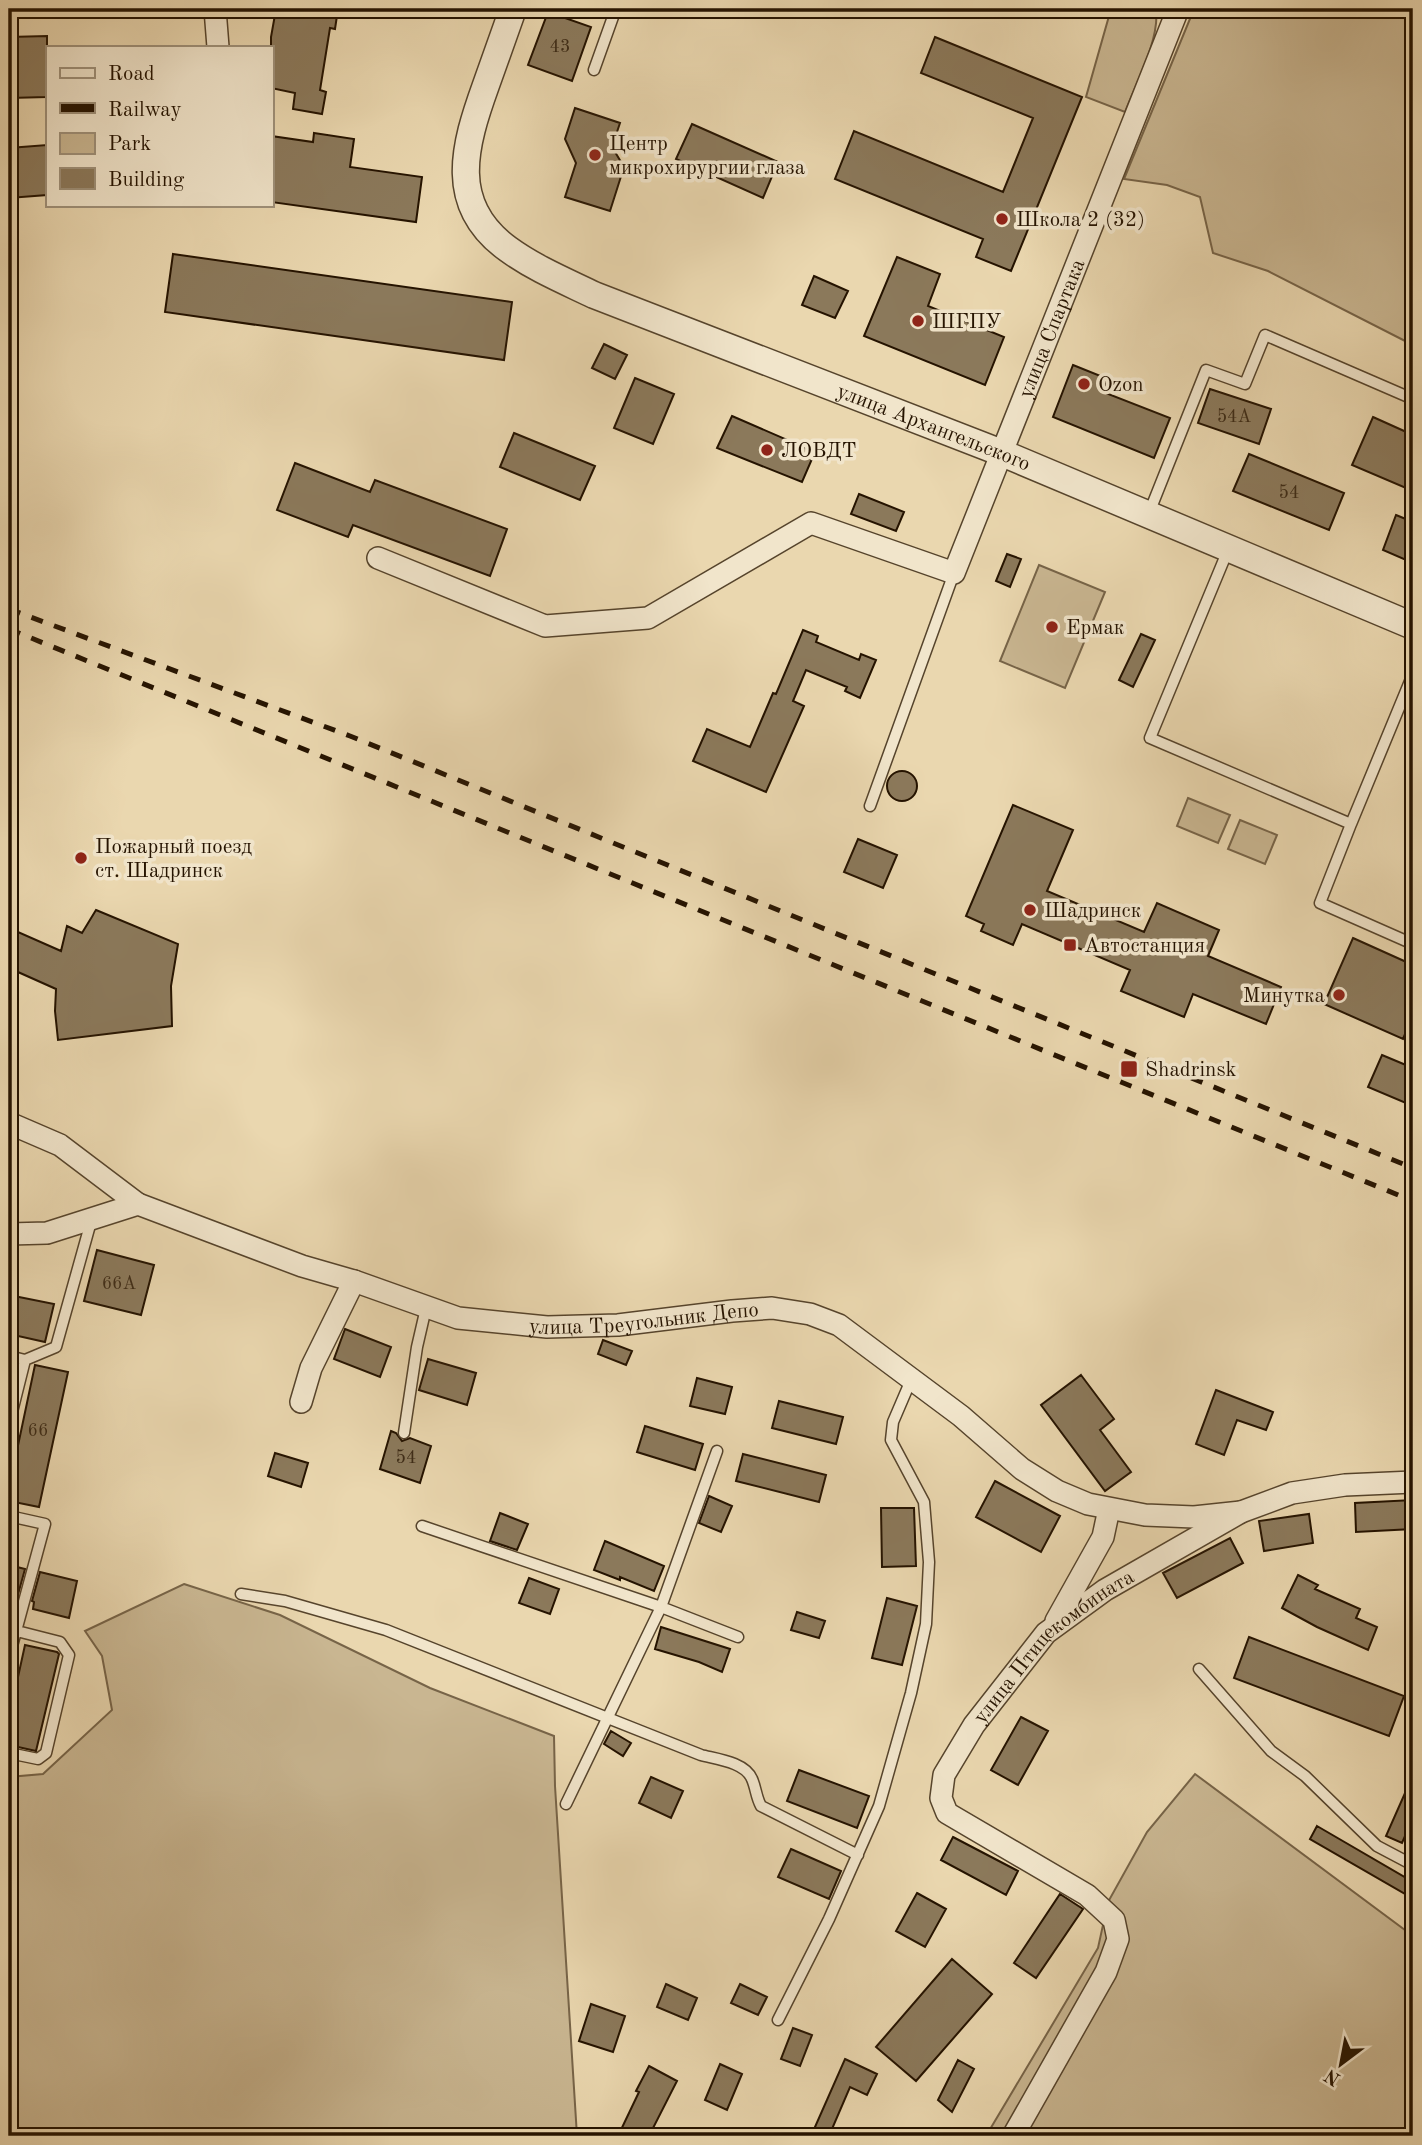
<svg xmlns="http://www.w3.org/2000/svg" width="1422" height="2145" viewBox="0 0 1422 2145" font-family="'Old Standard TT',serif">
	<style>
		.green { fill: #c9b691; stroke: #776448; stroke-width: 2 }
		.building { fill: #8b795b; stroke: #251300; stroke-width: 2 }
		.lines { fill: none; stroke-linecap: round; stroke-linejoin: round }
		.service-casing { stroke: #56442c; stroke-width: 13 }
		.minor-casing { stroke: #56442c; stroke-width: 24 }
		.tertiary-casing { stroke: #56442c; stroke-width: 29 }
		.service { stroke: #f1e5cb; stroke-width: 10 }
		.minor { stroke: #f1e5cb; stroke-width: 21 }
		.tertiary { stroke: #f1e5cb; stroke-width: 26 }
		.rail { stroke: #251300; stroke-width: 5; stroke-dasharray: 12 12; stroke-linecap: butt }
		.poi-dot { fill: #8f2418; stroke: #f1e5cb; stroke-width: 2.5 }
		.labels { text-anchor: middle; stroke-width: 7; stroke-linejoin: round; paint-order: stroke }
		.number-label { font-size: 18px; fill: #3e2c17 }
		.poi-label { font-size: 21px; fill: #251300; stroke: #f1e5cb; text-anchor: start }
		.street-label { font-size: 21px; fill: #251300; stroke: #f1e5cb }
	</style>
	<rect width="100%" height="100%" fill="#ead7af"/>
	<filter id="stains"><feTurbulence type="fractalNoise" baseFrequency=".00286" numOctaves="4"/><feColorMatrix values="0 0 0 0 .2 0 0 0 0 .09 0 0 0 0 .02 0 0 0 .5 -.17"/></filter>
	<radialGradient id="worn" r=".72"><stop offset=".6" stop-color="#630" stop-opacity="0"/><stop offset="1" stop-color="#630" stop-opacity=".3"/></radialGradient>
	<path class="green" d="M1111,9H1156C1160,39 1136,83 1125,112L1086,97Z
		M1194,9H1413V345L1268,271L1213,253L1200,197L1167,185L1124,179Z
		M1039,565L1105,592L1065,688L1000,661Z
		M1188,798L1230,815L1218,843L1177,826Z
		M1240,820L1277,835L1265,864L1228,849Z
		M184,1584L280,1615L430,1688L554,1736L555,1786L577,2136H9V1777L43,1774L112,1710L102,1656L85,1631Z
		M1195,1774L1413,1936V2136H986L1098,1948L1108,1902L1147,1832Z"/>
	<path class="building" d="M276,9H338L335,29L330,28L320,90L326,92L322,114L293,109L295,93L271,88V37Z
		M548,12L591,27L572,81L528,65Z
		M47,36V97L9,98V37Z
		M935,37L1082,97L1011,271L976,257L983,239L835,179L854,131L1003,192L1033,118L921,73Z
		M575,108L620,123L612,147L624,167L610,211L565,197L576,163L565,139Z
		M692,124L778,162L763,198L676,159Z
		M314,133L354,139L350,167L422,177L416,222L271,202V136L313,142Z
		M47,145V195L9,198V148Z
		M173,254L512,302L504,360L165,312Z
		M897,257L940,274L928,306L1004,337L985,385L864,336Z
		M814,276L848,291L835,318L802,305Z
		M604,344L627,355L615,379L592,368Z
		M1073,365L1108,379L1103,392L1170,418L1154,458L1053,417Z
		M635,378L674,394L653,444L614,428Z
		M1210,389L1271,409L1259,444L1198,423Z
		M732,416L815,452L802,482L717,448Z
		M1373,417L1413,435V491L1352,465Z
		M514,433L595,466L580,500L500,467Z
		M1249,454L1344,493L1329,530L1233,491Z
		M295,463L370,492L375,480L507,529L490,576L353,525L348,537L277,510Z
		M859,494L904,512L896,531L851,514Z
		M1396,515L1413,522V563L1383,550Z
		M1007,554L1021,559L1010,587L996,581Z
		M803,630L818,636L816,642L859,660L861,654L876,660L860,698L845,691L847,687L806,670L793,701L804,706L766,792L693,761L707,729L750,747L773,693L776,694Z
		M1141,634L1155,640L1133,687L1119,680Z
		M887 786a15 15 0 1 1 30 0a15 15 0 1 1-30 0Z
		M1013,805L1073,830L1047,891L1144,932L1157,903L1219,930L1208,956L1281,987L1266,1024L1193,994L1184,1017L1121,991L1130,970L1022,924L1013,945L981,931L984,924L966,916Z
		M858,839L897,855L883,888L844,872Z
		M96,910L178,944L171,986L172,1026L58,1040L55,1011L56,989L9,968V928L61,951L67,926L82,933Z
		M1353,938L1413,965V1015L1403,1039L1324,1004Z
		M1382,1055L1413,1068V1106L1368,1087Z
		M97,1250L154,1265L141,1315L84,1301Z
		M9,1295L54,1304L45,1342L9,1334Z
		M345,1329L391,1347L380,1377L334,1359Z
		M603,1340L632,1351L626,1365L598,1354Z
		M428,1359L476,1373L467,1405L419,1390Z
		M35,1365L68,1372L39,1507L9,1501V1488Z
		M1081,1375L1114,1419L1100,1430L1131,1472L1105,1491L1041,1405Z
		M697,1378L732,1387L725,1414L690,1406Z
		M1216,1390L1273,1412L1266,1430L1237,1420L1224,1455L1196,1444Z
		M779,1401L843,1417L836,1444L772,1428Z
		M645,1426L703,1444L695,1470L637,1452Z
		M391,1431L396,1433L402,1441L410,1438L431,1446L420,1483L380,1469Z
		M275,1453L308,1463L301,1487L268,1476Z
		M743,1454L826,1475L819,1502L736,1481Z
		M995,1481L1060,1516L1041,1552L976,1517Z
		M709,1496L732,1506L721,1532L699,1523Z
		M1413,1500V1529L1356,1532L1355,1503Z
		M881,1508H914L916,1566L882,1567Z
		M500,1513L528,1524L517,1550L490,1541Z
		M1309,1514L1313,1543L1264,1551L1259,1521Z
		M1230,1538L1243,1563L1177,1598L1163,1573Z
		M605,1541L664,1566L654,1591L620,1577V1580L594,1570Z
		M9,1565L25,1569L17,1598L9,1596Z
		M40,1572L77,1581L69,1618L33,1609L34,1602L32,1601Z
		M1298,1575L1318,1585L1315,1589L1360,1609L1356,1618L1377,1627L1368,1650L1317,1627L1282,1608Z
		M529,1578L559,1589L550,1614L519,1603Z
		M887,1598L917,1606L902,1665L872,1658Z
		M797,1612L825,1621L819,1638L791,1630Z
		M661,1627L730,1649L722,1672L699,1662L655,1649Z
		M1249,1637L1404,1696L1389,1736L1234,1678Z
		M25,1645L57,1652L59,1654L36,1751L9,1745V1718Z
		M1021,1717L1048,1731L1018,1785L991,1770Z
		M611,1731L631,1743L623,1756L604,1744Z
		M799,1770L869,1796L857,1828L787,1801Z
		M1413,1775V1818L1402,1843L1386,1836Z
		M651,1777L683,1791L671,1818L639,1803Z
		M1317,1826L1413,1882L1407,1895L1310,1839Z
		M953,1837L1018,1871L1006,1895L941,1860Z
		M791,1849L841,1871L829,1899L778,1877Z
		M917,1893L946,1909L925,1947L896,1931Z
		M1060,1894L1083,1909L1036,1978L1014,1963Z
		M952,1959L992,1994L916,2081L876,2047Z
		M666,1984L697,1998L688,2020L657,2007Z
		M740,1984L767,1997L758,2015L731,2003Z
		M591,2004L625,2016L613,2052L579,2041Z
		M793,2028L812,2035L800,2066L781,2059Z
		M845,2059L877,2074L867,2095L850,2087L829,2136H811Z
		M958,2060L974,2069L952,2112L938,2100Z
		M720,2064L742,2074L727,2110L705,2100Z
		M649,2066L677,2081L649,2136H618L639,2092L636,2091Z"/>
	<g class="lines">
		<g class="service-casing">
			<path id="service" d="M601,9L614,14L616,9
				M594,70L614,14
				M1149,513L1206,370L1245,384L1265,335L1413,399
				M1228,550L1150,738L1351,824L1413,674
				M870,806L954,573
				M1351,824L1320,903L1413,944
				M9,1356L25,1360L9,1424
				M25,1360L56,1347L92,1218
				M404,1433L417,1347L426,1308
				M9,1516L45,1524L9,1657
				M422,1526L661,1607L738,1637
				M241,1594L285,1601L386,1630L701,1755C716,1759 745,1762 752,1779C756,1788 756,1797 761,1806L858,1855
				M9,1629L60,1642L69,1655L46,1753L38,1759L9,1753
				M1199,1669L1271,1751L1305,1776L1377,1846L1413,1865
				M566,1804L661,1607L717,1451
				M778,2020L829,1919L879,1806L911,1693L926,1624L929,1562L924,1502L891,1440L893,1422L911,1380"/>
		</g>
		<g class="minor-casing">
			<g id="minor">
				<path d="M215,9L218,47"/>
				<path id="s1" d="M378,558L545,626L648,618L811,523L954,573L1178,9"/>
				<path d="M9,1123L60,1145L138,1204"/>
				<path id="s2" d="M9,1234L47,1233L138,1204L302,1266L354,1281L458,1318L547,1327L618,1325L732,1311L772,1308L810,1314L839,1325L961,1416L1022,1469L1057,1491L1088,1504L1145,1515L1194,1517L1241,1512"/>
				<path d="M301,1402L311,1368L354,1281"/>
				<path d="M1056,1621L1103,1537L1109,1509"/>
				<path id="s3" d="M1013,2136L1106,1972L1118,1939L1114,1920L1087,1895L947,1813L941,1798L944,1775L974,1725L1046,1633L1105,1590L1241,1512L1292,1493L1345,1485L1413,1482"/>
			</g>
		</g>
		<g class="tertiary-casing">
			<g id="tertiary">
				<path id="s4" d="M513,9C504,34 495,59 486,85C464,146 447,205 508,249C534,268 565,281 594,295L1002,453L1413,626"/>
			</g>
		</g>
		<use href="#service" class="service"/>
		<use href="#minor" class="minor"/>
		<use href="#tertiary" class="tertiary"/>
		<path class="rail" d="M9,609L350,736L1413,1168
			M9,629L1413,1201"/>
	</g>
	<g class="poi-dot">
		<circle cx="595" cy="155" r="7"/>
		<circle cx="1002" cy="219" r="7"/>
		<circle cx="918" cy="321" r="7"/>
		<circle cx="1084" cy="384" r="7"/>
		<circle cx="767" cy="450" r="7"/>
		<circle cx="1052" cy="627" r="7"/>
		<circle cx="81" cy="858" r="7"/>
		<circle cx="1030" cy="910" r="7"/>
		<rect x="1063" y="938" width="14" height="14" rx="3.5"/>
		<circle cx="1339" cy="995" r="7"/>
		<rect x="1120" y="1060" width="18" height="18" rx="3.5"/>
	</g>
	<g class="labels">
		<g class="number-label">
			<text x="560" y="52">43</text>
			<text x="1234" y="422">54А</text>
			<text x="1289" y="498">54</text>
			<text x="119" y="1289">66А</text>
			<text x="38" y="1436">66</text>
			<text x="406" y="1463">54</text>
		</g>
		<g class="poi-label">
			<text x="609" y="150">Центр<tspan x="609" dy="24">микрохирургии глаза</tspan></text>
			<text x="1016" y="226">Школа 2 (32)</text>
			<text x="932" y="328">ШГПУ</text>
			<text x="1098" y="391">Ozon</text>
			<text x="781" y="457">ЛОВДТ</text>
			<text x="1066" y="634">Ермак</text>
			<text x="95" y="853">Пожарный поезд<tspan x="95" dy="24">ст. Шадринск</tspan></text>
			<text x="1044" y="917">Шадринск</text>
			<text x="1084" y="952">Автостанция</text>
			<text x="1325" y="1002" text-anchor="end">Минутка</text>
			<text x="1145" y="1076">Shadrinsk</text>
		</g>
		<g class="street-label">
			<text dy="7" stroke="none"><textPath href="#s1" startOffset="887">улица Спартака</textPath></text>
			<text dy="7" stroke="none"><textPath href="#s4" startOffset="724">улица Архангельского</textPath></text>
			<text dy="7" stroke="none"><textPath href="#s2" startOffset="660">улица Треугольник Депо</textPath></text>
			<text dy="7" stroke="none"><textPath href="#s3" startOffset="653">улица Птицекомбината</textPath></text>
		</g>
	</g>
	<rect width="1422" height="2145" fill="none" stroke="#ead7af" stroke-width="35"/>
	<rect x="10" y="10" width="1401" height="2124" fill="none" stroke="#251300" stroke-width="3.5"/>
	<rect x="18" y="18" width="1387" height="2110" fill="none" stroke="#251300" stroke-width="2"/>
	<rect x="46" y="46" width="228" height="161" fill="#f1e5cb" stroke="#9f917a" stroke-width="2"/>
	<rect x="60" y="68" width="35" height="10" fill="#f1e5cb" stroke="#9f917a" stroke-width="2"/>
	<text x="108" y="80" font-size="21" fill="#251300">Road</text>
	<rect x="60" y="103" width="35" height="10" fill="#251300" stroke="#9f917a" stroke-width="2"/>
	<text x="108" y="116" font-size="21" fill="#251300">Railway</text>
	<rect x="60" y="133" width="35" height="21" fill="#c9b691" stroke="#9f917a" stroke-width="2"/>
	<text x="108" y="150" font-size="21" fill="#251300">Park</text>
	<rect x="60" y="168" width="35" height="21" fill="#8b795b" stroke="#9f917a" stroke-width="2"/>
	<text x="108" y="186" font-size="21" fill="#251300">Building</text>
	<g transform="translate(1341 2064) rotate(212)" stroke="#f1e5cb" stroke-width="5" paint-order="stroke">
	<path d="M0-5L12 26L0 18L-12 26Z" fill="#251300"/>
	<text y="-10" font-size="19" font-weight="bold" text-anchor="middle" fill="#251300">N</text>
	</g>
	<rect width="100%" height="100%" filter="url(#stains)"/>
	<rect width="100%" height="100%" fill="url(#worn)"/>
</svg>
